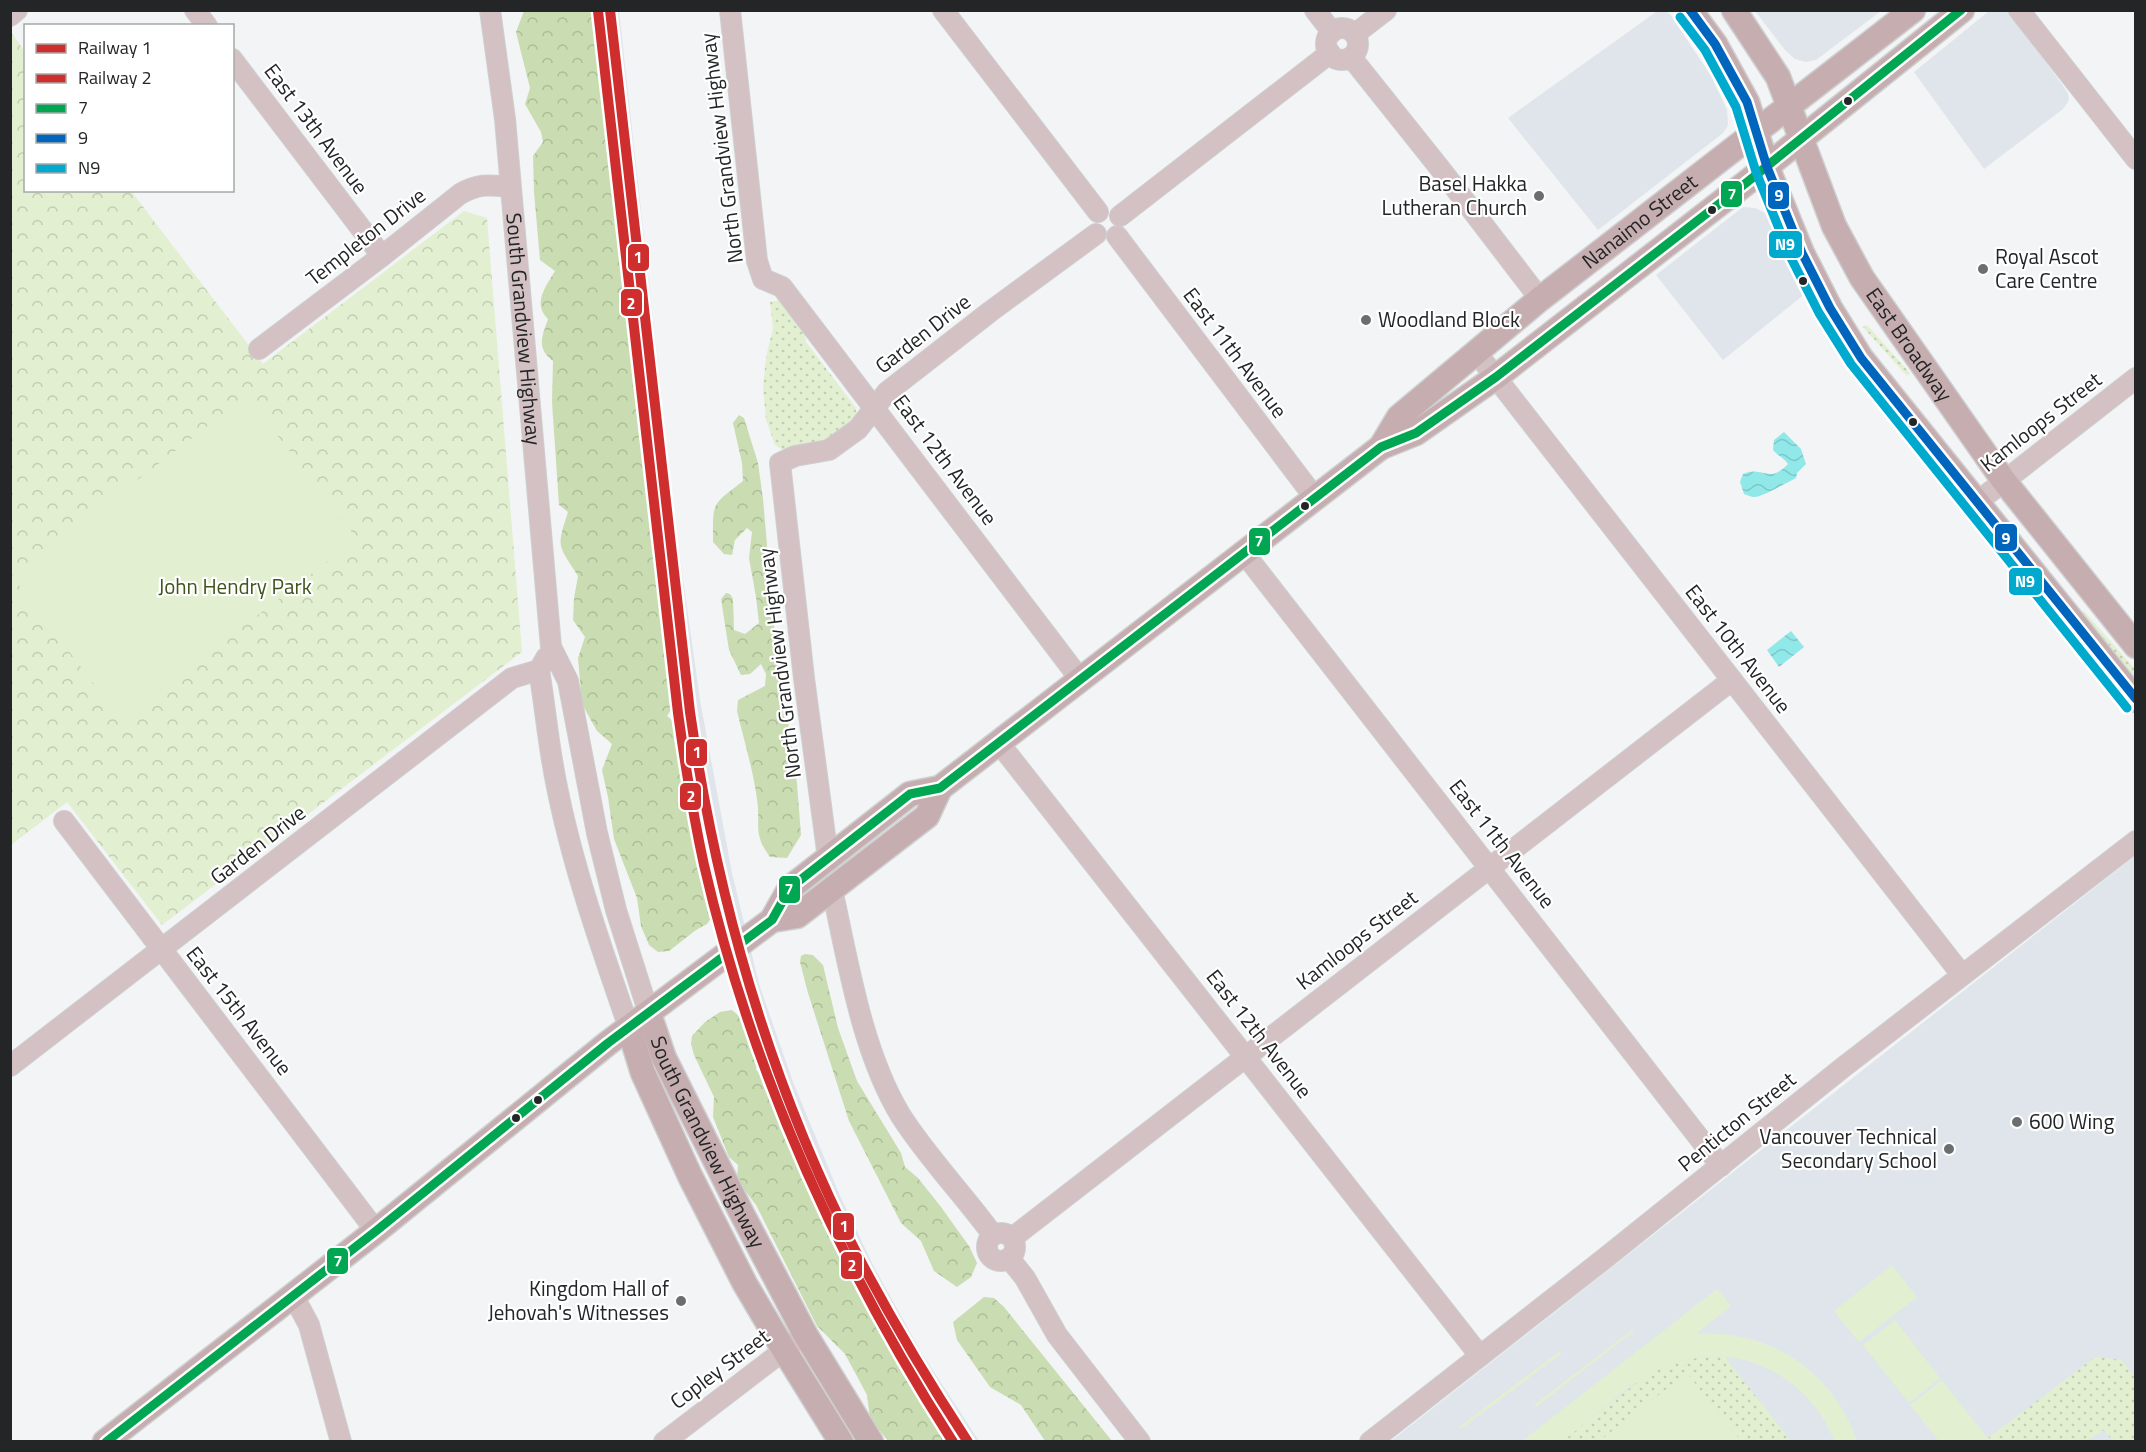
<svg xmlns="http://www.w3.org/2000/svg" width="2146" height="1452" viewBox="0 0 2146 1452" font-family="'Titillium Web',sans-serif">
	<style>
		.built { fill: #dfe5ea }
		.grass { fill: url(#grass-dots) }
		.forest { fill: url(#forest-crowns) }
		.park { fill: url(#park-crowns) }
		.garden { fill: #e2efd1 }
		.water { fill: url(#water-waves) }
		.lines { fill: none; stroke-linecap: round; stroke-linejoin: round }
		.minor-casing { stroke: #cecfd0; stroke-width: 22 }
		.major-casing { stroke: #cecfd0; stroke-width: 27 }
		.minor { stroke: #d3c1c3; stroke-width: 20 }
		.major { stroke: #c6adb0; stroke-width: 24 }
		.bus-1-casing { stroke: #fff; stroke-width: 14 }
		.bus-2-casing { stroke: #fff; stroke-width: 14 }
		.bus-3-casing { stroke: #fff; stroke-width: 14 }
		.bus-1 { stroke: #00a651; stroke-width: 9 }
		.bus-2 { stroke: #0065bd; stroke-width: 9 }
		.bus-3 { stroke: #00a9ce; stroke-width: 9 }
		.rail-1-casing { stroke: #fff; stroke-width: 15 }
		.rail-2-casing { stroke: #fff; stroke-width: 15 }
		.rail-1 { stroke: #cf2e2f; stroke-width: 10 }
		.rail-2 { stroke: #cf2e2f; stroke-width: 10 }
		.bus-dot { fill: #232526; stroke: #fff; stroke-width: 2 }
		.poi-dot { fill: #6b6d6f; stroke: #fff; stroke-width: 2 }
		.labels { text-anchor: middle; stroke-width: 4.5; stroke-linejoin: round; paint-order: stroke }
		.street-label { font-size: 21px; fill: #232526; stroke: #fff }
		.poi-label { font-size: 21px; fill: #232526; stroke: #fff; text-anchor: end }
		.park-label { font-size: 21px; fill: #40541c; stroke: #fff }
		.line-badge { stroke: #fff; stroke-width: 2 }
		.badge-label { font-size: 16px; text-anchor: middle; font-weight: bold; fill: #fff }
	</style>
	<defs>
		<pattern id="grass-dots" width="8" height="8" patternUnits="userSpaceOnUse" patternTransform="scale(1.5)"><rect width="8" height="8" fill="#e2efd1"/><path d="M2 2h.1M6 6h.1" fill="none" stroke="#c2cdb3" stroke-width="1.8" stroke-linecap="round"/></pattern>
		<pattern id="forest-crowns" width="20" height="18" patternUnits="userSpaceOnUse" patternTransform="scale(1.5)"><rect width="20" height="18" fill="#cadcb1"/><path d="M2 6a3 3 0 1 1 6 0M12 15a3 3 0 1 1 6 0" fill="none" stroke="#adbd98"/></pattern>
		<pattern id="park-crowns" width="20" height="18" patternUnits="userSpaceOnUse" patternTransform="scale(1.5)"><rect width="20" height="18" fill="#e2efd1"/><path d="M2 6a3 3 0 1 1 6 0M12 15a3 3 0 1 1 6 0" fill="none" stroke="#c2cdb3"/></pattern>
		<pattern id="water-waves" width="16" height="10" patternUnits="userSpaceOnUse" patternTransform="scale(1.5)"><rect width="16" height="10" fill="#91e8e9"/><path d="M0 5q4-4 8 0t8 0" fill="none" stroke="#7dc7c8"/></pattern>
	</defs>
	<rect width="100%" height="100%" fill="#f2f4f6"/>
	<path class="built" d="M590,11H619L677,536L700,700L732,873L759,984L793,1082L840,1196L873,1265L921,1352L979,1441H959L941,1415L899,1349L820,1205L777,1102L739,998L707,886L695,826L660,618Z
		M1664,11L1670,14L1711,76L1727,110L1728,125L1723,133L1598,230L1508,118L1656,12Z
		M1755,11H1881L1816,60L1806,62L1795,59L1785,50Z
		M1989,11H2008L2012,14L2068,93L2069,100L2063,109L1984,169L1914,72Z
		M1743,207L1755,208L1765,213L1772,222L1786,256L1806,293L1723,360L1656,275Z
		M2135,856V1441H1391Z"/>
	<path class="grass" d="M780,300L805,333L806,342L856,408L857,422L816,449H781L775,445L766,420L763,388L766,357L773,328L770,302Z
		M1867,325L1910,373L1907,376L1863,327Z
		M2084,611L2135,669V677L2082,613Z
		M1714,1356L1725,1357L1791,1441L1561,1442L1644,1377L1660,1368L1677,1361Z
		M2095,1357L2122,1360L2135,1378V1441H2113L2103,1430L2087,1441H1984Z"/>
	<path class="forest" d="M524,11H603L616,142L634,282L640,351V384L652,418L650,451L662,524L677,652L679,697L667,716L687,733L708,844L706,856L713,865L718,908L707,924L696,930L669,951L658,952L649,945L641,926L637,898L614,839L608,797L602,770L612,744L597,731L582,704L578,658L585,637L573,620L574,598L578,576C558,544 556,549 568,512L559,505L552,402L553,361C536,348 542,337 548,319C532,304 546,286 555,271L540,260L534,192L533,156L543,142L541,132L525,104L530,88L516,32Z
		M739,415L744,418L758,463L763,499L780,694L788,721L797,784L801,835L787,858L770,857C752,832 761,826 757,799C753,770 744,740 737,711L738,700L765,686L766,674L761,664L750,674L741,675L729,650L721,599L726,593L730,594L733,599L734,630L745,634L759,623L756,597L749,558L752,532L747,528L735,540L732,555L724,554L713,542C713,501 711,506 743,481L742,463L733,423Z
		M805,954L813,955L823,965L838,1028L857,1081L901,1153L905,1167L918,1178L941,1207L969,1246L977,1263L971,1277L957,1287L934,1271L921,1241L901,1223L849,1121L808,993L800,962L801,956Z
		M732,1010L755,1030L762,1053L756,1069L777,1097L811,1196L834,1233L853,1278L897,1347L931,1417L950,1441H888L870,1418L867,1395L845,1354L817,1326L756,1205L737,1180L738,1165L729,1157L713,1117L714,1097L694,1055L691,1044L692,1036L705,1022L720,1012Z
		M984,1297L994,1298L1004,1307L1112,1441H1045L1021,1405L990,1387L957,1340L953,1322Z"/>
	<path class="park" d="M11,32L25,52L26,190L131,191L263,364L464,211L487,218L522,652L162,925L67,802L11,845Z"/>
	<path class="garden" d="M247,396L357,539L121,720L12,576Z
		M1892,1265L1917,1297L1859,1342L1834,1311Z
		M1717,1289L1731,1306L1696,1334C1770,1329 1833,1371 1857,1441H1834C1824,1412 1802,1388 1776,1373C1736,1349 1686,1352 1646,1376C1627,1387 1609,1404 1592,1417C1584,1423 1567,1440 1559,1442C1548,1444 1534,1442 1522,1441Z
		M1895,1320L1940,1378L1909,1403L1863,1345Z
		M1633,1329L1634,1331L1536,1407L1534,1405Z
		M1560,1351L1562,1353L1461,1429L1459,1427Z
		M1687,1373L1741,1441H1599Z
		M1942,1380L1988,1439L1984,1441H1939L1910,1405Z"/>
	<path class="water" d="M1784,432L1801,449L1806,464L1797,473L1796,478C1788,482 1760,498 1754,497C1751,497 1748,495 1744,494L1740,482L1743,474C1764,465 1768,485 1788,464C1784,458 1778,456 1773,450L1774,440Z
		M1791,631L1804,647L1779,667L1767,650Z"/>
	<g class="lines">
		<g class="minor-casing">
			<g id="minor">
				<path d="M195,10L207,26"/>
				<path id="s1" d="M490,10L505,119L551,647L568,681L597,833L616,910L649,1014"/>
				<path d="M730,10L757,261L763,279L782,287L1080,679"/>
				<path d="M943,10L1098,212"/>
				<path d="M1315,10L1332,32"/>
				<path d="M2019,10L2136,159"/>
				<path d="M10,16L17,10"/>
				<circle cx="1342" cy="44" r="16"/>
				<path d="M1355,34L1386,10"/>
				<path d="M1351,57L1442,171L1540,299"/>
				<path d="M232,59L382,256"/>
				<path d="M1120,216L1330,53"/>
				<path d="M1117,236L1315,498"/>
				<path d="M259,349L382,256L460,194C479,183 489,185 510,187"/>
				<path d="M1476,352L1962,975"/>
				<path d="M1976,503L2136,378"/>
				<path d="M1244,553L1721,1166"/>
				<path d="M546,658L539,670C544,700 547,730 552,760C567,851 599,941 629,1028"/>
				<path d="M999,743L1480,1356"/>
				<path d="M64,821L376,1231"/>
				<path d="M828,858L804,678L780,463L795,456L829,450L858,429L887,392L991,311L1096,234"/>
				<path d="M832,889C848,962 862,1052 901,1116C928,1158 963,1194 993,1235"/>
				<path d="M10,1066L512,678L539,670"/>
				<circle cx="1001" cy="1247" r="14"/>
				<path d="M1012,1238L1732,680"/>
				<path d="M1009,1258L1025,1278L1057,1335L1140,1442"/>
				<path d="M293,1295L309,1325L341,1442"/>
				<path d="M664,1442L796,1341"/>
				<path d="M1370,1442L1604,1259L1841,1069L2136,841"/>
			</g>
		</g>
		<g class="major-casing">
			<g id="major">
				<path d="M1690,10L1715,44L1747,102L1767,167L1802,253L1830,308L1861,358L2136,700"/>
				<path id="s2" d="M1734,10L1778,77L1834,226L1862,278L2004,481L2136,646"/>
				<path id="s3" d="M1381,447L1399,417L1540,299L1913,10"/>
				<path d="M772,920L797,916L927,816L940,788"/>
				<path id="s4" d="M649,1014L664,1058L740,1210L805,1334L871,1442"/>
				<path d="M629,1028L643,1073L690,1176L745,1284L784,1350L841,1442"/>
				<path d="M105,1442L376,1231L608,1043L772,920L790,888L910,794L940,788L1381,447L1416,433L1496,377L1746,183L1962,10"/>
			</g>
		</g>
		<use href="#minor" class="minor"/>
		<use href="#major" class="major"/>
		<g class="bus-1-casing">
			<path id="bus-1" d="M106,1442L376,1231L608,1043L772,920L790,888L910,794L940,788L1381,447L1416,433L1496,377L1746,183L1961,10"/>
		</g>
		<g class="bus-2-casing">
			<path id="bus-2" d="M1690,10L1715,44L1747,102L1767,167L1802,253L1830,308L1861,358L2136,699"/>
		</g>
		<g class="bus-3-casing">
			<path id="bus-3" d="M1680,17L1705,50L1736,107L1756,172L1791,258L1819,313L1851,364L2127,708"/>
		</g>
		<use href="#bus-1" class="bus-1"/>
		<use href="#bus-2" class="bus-2"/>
		<use href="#bus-3" class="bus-3"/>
		<g class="rail-1-casing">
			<path id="rail-1" d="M610,10L690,712C717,900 770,1084 857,1254C891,1319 928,1381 968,1442"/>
		</g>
		<g class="rail-2-casing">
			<path id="rail-2" d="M598,11L678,713C685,764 693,815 704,865C752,1073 838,1263 953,1442"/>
		</g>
		<use href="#rail-1" class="rail-1"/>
		<use href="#rail-2" class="rail-2"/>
	</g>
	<g class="bus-dot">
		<circle cx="1848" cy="101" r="5"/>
		<circle cx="1712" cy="210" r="5"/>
		<circle cx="1803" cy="281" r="5"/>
		<circle cx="1913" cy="422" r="5"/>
		<circle cx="1305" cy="506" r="5"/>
		<circle cx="538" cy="1100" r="5"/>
		<circle cx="516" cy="1118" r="5"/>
	</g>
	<g class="poi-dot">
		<circle cx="1539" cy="196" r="6"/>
		<circle cx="1983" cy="269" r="6"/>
		<circle cx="1366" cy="320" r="6"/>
		<circle cx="2017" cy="1122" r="6"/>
		<circle cx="1949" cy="1149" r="6"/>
		<circle cx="681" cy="1301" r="6"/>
	</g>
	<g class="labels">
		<g class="street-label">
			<text transform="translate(316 129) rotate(53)" y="7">East 13th Avenue</text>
			<text transform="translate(722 148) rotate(-97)" y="7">North Grandview Highway</text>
			<text dy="7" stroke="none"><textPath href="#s3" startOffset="345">Nanaimo Street</textPath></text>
			<text transform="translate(366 237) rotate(-38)" y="7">Templeton Drive</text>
			<text dy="7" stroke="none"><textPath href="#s1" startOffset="321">South Grandview Highway</textPath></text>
			<text transform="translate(923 334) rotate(-38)" y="7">Garden Drive</text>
			<text dy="7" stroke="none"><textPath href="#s2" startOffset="380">East Broadway</textPath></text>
			<text transform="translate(1235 353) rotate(53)" y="7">East 11th Avenue</text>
			<text transform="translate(2041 422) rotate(-38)" y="7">Kamloops Street</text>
			<text transform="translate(945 460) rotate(53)" y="7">East 12th Avenue</text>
			<text transform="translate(1738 649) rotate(52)" y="7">East 10th Avenue</text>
			<text transform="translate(780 663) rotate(-97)" y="7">North Grandview Highway</text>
			<text transform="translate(1502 844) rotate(52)" y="7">East 11th Avenue</text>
			<text transform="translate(258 845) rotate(-38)" y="7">Garden Drive</text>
			<text transform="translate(1357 940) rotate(-38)" y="7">Kamloops Street</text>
			<text transform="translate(239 1011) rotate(52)" y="7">East 15th Avenue</text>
			<text transform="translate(1259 1034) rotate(52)" y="7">East 12th Avenue</text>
			<text transform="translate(1737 1122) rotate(-39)" y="7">Penticton Street</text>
			<text dy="7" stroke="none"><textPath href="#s4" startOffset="141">South Grandview Highway</textPath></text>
			<text transform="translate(720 1369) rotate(-37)" y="7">Copley Street</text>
		</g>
		<g class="poi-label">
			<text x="1527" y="191">Basel Hakka<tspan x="1527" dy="24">Lutheran Church</tspan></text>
			<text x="1995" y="264" text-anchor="start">Royal Ascot<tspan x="1995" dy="24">Care Centre</tspan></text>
			<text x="1378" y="327" text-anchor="start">Woodland Block</text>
			<text x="2029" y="1129" text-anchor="start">600 Wing</text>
			<text x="1937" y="1144">Vancouver Technical<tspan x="1937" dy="24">Secondary School</tspan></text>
			<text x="669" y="1296">Kingdom Hall of<tspan x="669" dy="24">Jehovah's Witnesses</tspan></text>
		</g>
		<g class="park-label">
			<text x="235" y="594">John Hendry Park</text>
		</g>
	</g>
	<g class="line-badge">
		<rect x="1720" y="180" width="23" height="28" rx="6" fill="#00a651"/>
		<rect x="1767" y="181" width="23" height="29" rx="6" fill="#0065bd"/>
		<rect x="1768" y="230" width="35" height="29" rx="6" fill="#00a9ce"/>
		<rect x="627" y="243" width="23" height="29" rx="6" fill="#cf2e2f"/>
		<rect x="620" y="288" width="23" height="29" rx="6" fill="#cf2e2f"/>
		<rect x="1994" y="523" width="24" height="29" rx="6" fill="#0065bd"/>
		<rect x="1248" y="527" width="23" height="29" rx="6" fill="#00a651"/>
		<rect x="2008" y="567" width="35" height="29" rx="6" fill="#00a9ce"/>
		<rect x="685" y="738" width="23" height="29" rx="6" fill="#cf2e2f"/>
		<rect x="679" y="782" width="23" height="29" rx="6" fill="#cf2e2f"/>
		<rect x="778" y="875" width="23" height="29" rx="6" fill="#00a651"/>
		<rect x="832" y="1212" width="23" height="29" rx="6" fill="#cf2e2f"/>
		<rect x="326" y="1247" width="23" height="28" rx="6" fill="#00a651"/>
		<rect x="840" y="1251" width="23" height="29" rx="6" fill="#cf2e2f"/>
	</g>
	<g class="badge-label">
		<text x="1732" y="200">7</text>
		<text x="1779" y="201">9</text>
		<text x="1785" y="250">N9</text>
		<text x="638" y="263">1</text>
		<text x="631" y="309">2</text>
		<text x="2006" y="544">9</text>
		<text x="1259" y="547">7</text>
		<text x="2025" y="587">N9</text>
		<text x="697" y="758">1</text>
		<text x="691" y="802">2</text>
		<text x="789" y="895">7</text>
		<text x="844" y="1232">1</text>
		<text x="338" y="1267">7</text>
		<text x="852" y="1271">2</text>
	</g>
	<rect width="2146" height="1452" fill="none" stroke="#232526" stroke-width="24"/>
	<rect x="24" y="24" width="210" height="168" fill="#ffffff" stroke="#a7a8a8" stroke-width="1.5"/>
	<rect x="36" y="44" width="30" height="9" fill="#cf2e2f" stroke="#a7a8a8" stroke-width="1.5"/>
	<text x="78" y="54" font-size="18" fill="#232526">Railway 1</text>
	<rect x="36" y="74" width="30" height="9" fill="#cf2e2f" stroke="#a7a8a8" stroke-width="1.5"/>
	<text x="78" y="84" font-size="18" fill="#232526">Railway 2</text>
	<rect x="36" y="104" width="30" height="9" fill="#00a651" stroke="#a7a8a8" stroke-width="1.5"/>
	<text x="78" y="114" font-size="18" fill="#232526">7</text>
	<rect x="36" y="134" width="30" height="9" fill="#0065bd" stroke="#a7a8a8" stroke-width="1.5"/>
	<text x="78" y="144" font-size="18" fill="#232526">9</text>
	<rect x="36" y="164" width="30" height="9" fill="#00a9ce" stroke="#a7a8a8" stroke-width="1.5"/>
	<text x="78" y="174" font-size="18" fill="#232526">N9</text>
</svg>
